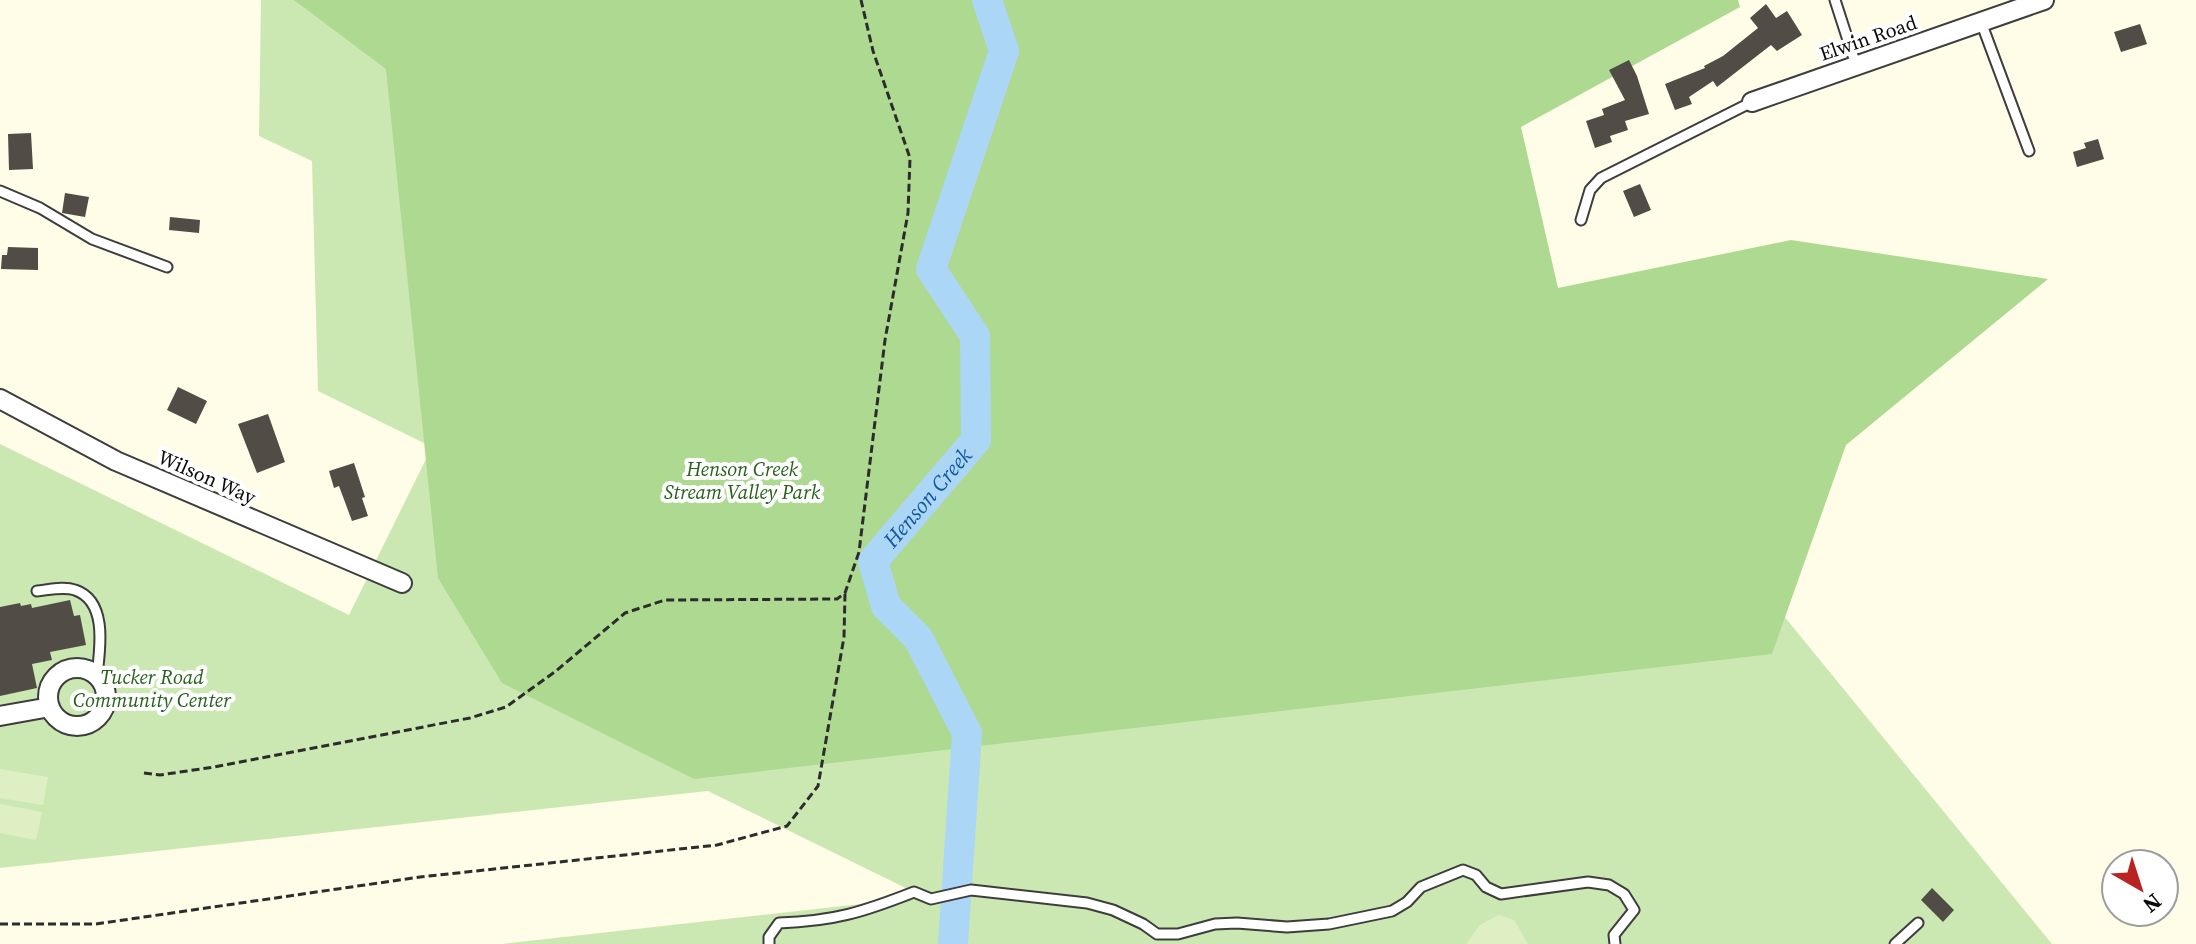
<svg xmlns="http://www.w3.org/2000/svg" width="2196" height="944" viewBox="0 0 2196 944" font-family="'Source Serif 4',serif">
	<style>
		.green { fill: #cbe8b2 }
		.forest { fill: #add991 }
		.pitch { fill: #deefc4 }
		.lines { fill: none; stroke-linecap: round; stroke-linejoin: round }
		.river { stroke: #acd6f6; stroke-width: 30 }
		.building { fill: #524c46 }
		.lane-casing { stroke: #3d3d3d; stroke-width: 13 }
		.street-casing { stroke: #3d3d3d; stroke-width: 22 }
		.path { stroke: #2c2c2c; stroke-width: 3; stroke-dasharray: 8 4; stroke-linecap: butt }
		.lane { stroke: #fff; stroke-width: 9 }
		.street { stroke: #fff; stroke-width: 18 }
		.labels { text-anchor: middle; stroke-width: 8; stroke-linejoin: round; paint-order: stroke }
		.street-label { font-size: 20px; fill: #0a0a0a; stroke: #fff }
		.park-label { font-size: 20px; font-style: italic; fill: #26611b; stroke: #fff }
		.water-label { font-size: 22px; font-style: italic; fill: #14589b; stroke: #fff }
	</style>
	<rect width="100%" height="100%" fill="#fffce7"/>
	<path class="green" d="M261,0H1319L1685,495L2052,944H502L924,897L708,791L0,868V444L349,615L432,447L318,391L312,161L259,136Z"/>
	<path class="forest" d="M294,0H1738L1740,7L1521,127L1558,288L1791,240L2048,279L1846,445L1772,654L694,779L502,683L438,578L386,69Z"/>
	<path class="pitch" d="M0,769L48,777L43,805L0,798Z
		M0,804L42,812L36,840L0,833Z
		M1499,915L1514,920L1528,944H1466L1480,925Z"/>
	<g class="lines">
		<path class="river" id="s1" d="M953,944L967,733L918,638L886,606L873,561L976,440L975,336L931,269L1004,51L987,0"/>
	</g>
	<path class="building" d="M1766,4L1776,18L1787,11L1802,35L1777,51L1771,45L1717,87L1713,81L1689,97L1692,104L1675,110L1665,84L1705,68L1704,66L1723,56L1758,28L1750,18Z
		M2140,24L2147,44L2121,52L2114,32Z
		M1629,60L1637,76L1649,114L1625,121L1628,130L1610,136L1612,142L1595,148L1586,121L1604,115L1602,109L1625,100L1609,70Z
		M31,133L33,169L9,170L8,134Z
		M2098,139L2104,159L2077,167L2073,152L2086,148L2084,143Z
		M1640,184L1651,210L1634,217L1623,191Z
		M65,193L89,197L85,217L62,213Z
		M170,217L200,220L199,233L169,230Z
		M8,247L38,248V270L1,269L2,255H7Z
		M178,387L207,401L196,424L167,410Z
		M268,414L285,462L257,473L238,424Z
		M354,463L365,497L362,498L368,516L352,521L339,486L334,488L329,471Z
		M70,600L74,616L80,615L86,645L50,652L52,660L32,664L37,688L0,696V607L20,603L21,606L31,604L32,608Z
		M1932,888L1954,910L1943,922L1921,900Z"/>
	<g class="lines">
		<g class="lane-casing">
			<path id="lane" d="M1835,0L1856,65
				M1981,22L2029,151
				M0,191L40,208L92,239L167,267
				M1581,220L1590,190L1601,178L1752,102
				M37,591C48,590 64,586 75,590C108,601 100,649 97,675
				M769,944V937L779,923C835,921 863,912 914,892L931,899L971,890L1087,903L1113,910L1143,924L1157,934H1178L1215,924L1237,923L1287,927L1329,924L1392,911L1407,902L1421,887L1463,870L1476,875L1486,887L1501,894L1588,882L1609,885L1624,894L1634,910L1614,935L1615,944
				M1895,944L1918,923"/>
		</g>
		<g class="street-casing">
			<path id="street" d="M1752,102L2044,0
				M0,399L116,461L402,583
				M48 697a29 29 0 1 1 58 0a29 29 0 1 1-58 0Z
				M0,716L50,707"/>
		</g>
		<path class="path" d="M144,773L160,775L214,767L470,718L506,707L556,671L625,613L665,600L837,599L845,593L859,552L885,340L908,213L910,158L873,51L861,0
			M0,924H96L420,877L717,845L787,826L818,786L844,637L845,594"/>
		<use href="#lane" class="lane"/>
		<use href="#street" class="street"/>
	</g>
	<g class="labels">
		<g class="street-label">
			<text transform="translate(1868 38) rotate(-19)" y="7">Elwin Road</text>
			<text transform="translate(207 477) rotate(24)" y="7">Wilson Way</text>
		</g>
		<g class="park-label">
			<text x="742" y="476">Henson Creek<tspan x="742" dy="23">Stream Valley Park</tspan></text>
			<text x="152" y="684">Tucker Road<tspan x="152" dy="23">Community Center</tspan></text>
		</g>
		<g class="water-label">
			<text dy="8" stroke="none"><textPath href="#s1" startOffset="494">Henson Creek</textPath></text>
		</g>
	</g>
	<g transform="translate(2140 888) rotate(141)"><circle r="38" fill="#ffffff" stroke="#9d9d9d" stroke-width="2"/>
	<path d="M0-6L14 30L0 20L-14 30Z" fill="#b92423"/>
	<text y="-12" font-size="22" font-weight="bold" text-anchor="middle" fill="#0a0a0a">N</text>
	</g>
</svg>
